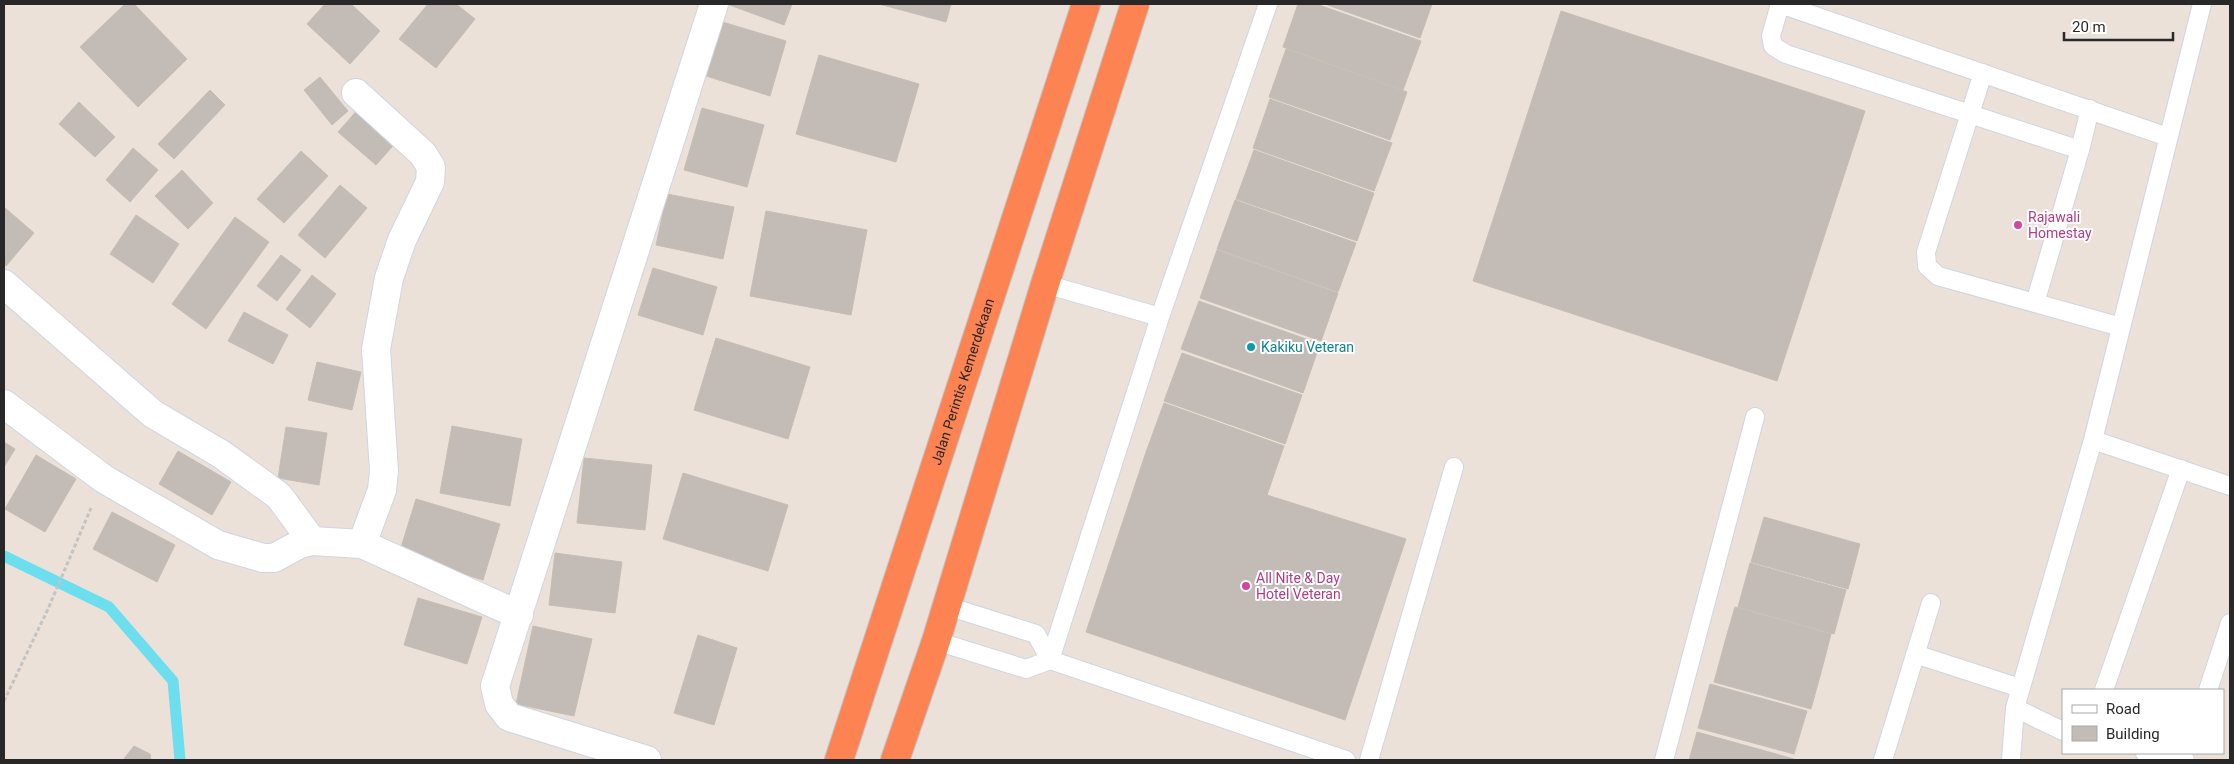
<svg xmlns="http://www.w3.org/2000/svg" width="2234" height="764" viewBox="0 0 2234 764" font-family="Roboto,sans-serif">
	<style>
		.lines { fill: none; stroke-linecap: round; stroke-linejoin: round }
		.stream { stroke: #6cdeee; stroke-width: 11 }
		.building { fill: #c3bbb6; stroke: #c6bdb3 }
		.lane-casing { stroke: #cfd5e1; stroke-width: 20 }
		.street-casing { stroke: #cfd5e1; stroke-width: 30 }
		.highway-casing { stroke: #c3c3c3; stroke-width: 30 }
		.path { stroke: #c3c3c3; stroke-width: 3; stroke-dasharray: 4 2.5; stroke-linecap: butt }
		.lane { stroke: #fff; stroke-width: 18 }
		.street { stroke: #fff; stroke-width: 28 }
		.highway { stroke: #fd8452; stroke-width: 28 }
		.hotel-dot { fill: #d1479c; stroke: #fff; stroke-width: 2 }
		.culture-dot { fill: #0f9aa8; stroke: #fff; stroke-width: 2 }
		.labels { text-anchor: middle; stroke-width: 4; stroke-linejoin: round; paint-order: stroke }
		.hotel-label { font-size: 14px; fill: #b23c85; stroke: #fff; text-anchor: start }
		.culture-label { font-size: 14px; fill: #0d838f; stroke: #fff; text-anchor: start }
		.street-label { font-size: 14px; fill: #282828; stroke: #fff }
	</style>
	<rect width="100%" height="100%" fill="#ebe1d9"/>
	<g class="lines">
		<path class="stream" d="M4,556L109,607L173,681L180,760"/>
	</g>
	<path class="building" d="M125,4H134L187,59L138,107L80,47Z
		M325,4H351L380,31L350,64L307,24Z
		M428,4H456L475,19L436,68L399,39Z
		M727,4H792L784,25Z
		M879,4H951L946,22Z
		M1298,4H1316L1421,41L1403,90L1283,47Z
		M1325,4H1432L1420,38Z
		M1561,11L1865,111L1777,381L1473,281Z
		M719,21L786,41L770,96L703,75Z
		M1286,49L1407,92L1390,140L1269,97Z
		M819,55L919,84L896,162L796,134Z
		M320,77L348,111L332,125L304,90Z
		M210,90L225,105L174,159L158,144Z
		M1270,99L1392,143L1374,191L1253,148Z
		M79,102L115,137L95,157L59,124Z
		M361,106L399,139L376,165L338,132Z
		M702,108L764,125L747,187L684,170Z
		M133,148L158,170L130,202L106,180Z
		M1254,150L1374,193L1357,241L1236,199Z
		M301,151L328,176L284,223L257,199Z
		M182,170L213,203L188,229L155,196Z
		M340,185L367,208L325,258L298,235Z
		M667,194L734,207L723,259L656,245Z
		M1235,200L1356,243L1338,292L1217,249Z
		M4,207L34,233L6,266L4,264Z
		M766,211L867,230L851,315L750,296Z
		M136,215L179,244L153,283L110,254Z
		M235,217L269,242L206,329L172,304Z
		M1217,250L1338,293L1321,341L1200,298Z
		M281,255L301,270L277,301L257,286Z
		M653,268L717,287L703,335L638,315Z
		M312,275L336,294L310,328L286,309Z
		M1199,301L1320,344L1303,393L1181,349Z
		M244,312L288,335L273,364L228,341Z
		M716,338L810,367L788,439L694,410Z
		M1182,353L1302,395L1285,444L1164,401Z
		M317,362L361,372L352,410L308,400Z
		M1164,403L1284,446L1267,495L1146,452Z
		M452,426L522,439L510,506L440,493Z
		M286,427L327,433L319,485L278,478Z
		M4,442L15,449L4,467Z
		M178,451L231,482L212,515L159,484Z
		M1146,452L1267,495L1406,539L1345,720L1086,632Z
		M36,455L76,479L45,532L5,509Z
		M584,458L652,465L645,530L577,523Z
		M683,473L788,505L768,571L663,539Z
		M416,499L500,524L483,580L399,554Z
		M112,512L175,545L157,582L93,549Z
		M1764,517L1860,544L1848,589L1751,562Z
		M555,553L622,562L615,613L549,605Z
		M1750,563L1846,590L1834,634L1738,607Z
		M418,598L482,617L467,664L404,645Z
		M1735,607L1831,634L1823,665L1726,638Z
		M533,626L592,639L574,716L516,704Z
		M698,635L737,648L714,725L674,713Z
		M1726,638L1823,665L1811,709L1714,682Z
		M1710,684L1807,711L1794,754L1698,728Z
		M1697,732L1794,759L1793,760H1689Z
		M134,746L150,754L151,760H123Z"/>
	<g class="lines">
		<g class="lane-casing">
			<path id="lane" d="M1268,4L1160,317L1050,660L1346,760
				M1780,4L1771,36L1773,46L1786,54L2080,150L2035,303
				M1780,4L2168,137
				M1983,73L1926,252L1927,266L1938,276L2121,327
				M2080,150L2090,109
				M1045,284L1160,317
				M2093,440L2230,486
				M936,641L1026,669L1050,660L1036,634L947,606
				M1915,654L2020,688
				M2104,690L2181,469
				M2208,690L2230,623
				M2015,708L2063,731
				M2145,753L2185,760
				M1369,760L1454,467
				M1664,760L1755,417
				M1883,760L1931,603
				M2011,760L2015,708L2093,440L2202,4"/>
		</g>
		<g class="street-casing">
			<path id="street" d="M356,93L423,154L431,167L430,182L402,240L389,278L376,349L384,471L382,490L362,544
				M4,284L153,414L221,454L279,496L312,541
				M4,404L104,479L218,545L263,558H274L300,544L312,541L362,544L519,615
				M647,760L509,717L499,704L495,686L714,4"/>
		</g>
		<g class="highway-casing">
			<g id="highway">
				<path id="s1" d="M839,760L1086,4"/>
				<path d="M895,760L936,641L1045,284L1135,4"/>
			</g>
		</g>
		<path class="path" d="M4,701L48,609L91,508"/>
		<use href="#lane" class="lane"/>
		<use href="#street" class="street"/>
		<use href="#highway" class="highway"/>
	</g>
	<g class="hotel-dot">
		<circle cx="2018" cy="225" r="5"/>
		<circle cx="1246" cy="586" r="5"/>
	</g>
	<circle class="culture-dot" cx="1251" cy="347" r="5"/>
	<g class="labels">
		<g class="hotel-label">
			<text x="2028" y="222">Rajawali<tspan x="2028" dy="16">Homestay</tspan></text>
			<text x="1256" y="583">All Nite &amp; Day<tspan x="1256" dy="16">Hotel Veteran</tspan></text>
		</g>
		<g class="culture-label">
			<text x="1261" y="352">Kakiku Veteran</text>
		</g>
		<g class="street-label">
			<text dy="5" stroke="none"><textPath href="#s1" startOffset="398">Jalan Perintis Kemerdekaan</textPath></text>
		</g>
	</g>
	<rect width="2234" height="764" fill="none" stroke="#282828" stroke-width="10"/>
	<rect x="2062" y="689" width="162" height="65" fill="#ffffff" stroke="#a9a9a9"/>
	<rect x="2072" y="705" width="25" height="8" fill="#ffffff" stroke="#a9a9a9"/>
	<text x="2106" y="714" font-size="15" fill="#282828">Road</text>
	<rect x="2072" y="726" width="25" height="15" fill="#c3bbb6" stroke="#a9a9a9"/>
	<text x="2106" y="739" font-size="15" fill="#282828">Building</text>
	<path d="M2064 32v8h109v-8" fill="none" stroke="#282828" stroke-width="2.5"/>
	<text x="2072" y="32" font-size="15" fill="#282828" stroke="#ffffff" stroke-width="4" paint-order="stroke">20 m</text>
</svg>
